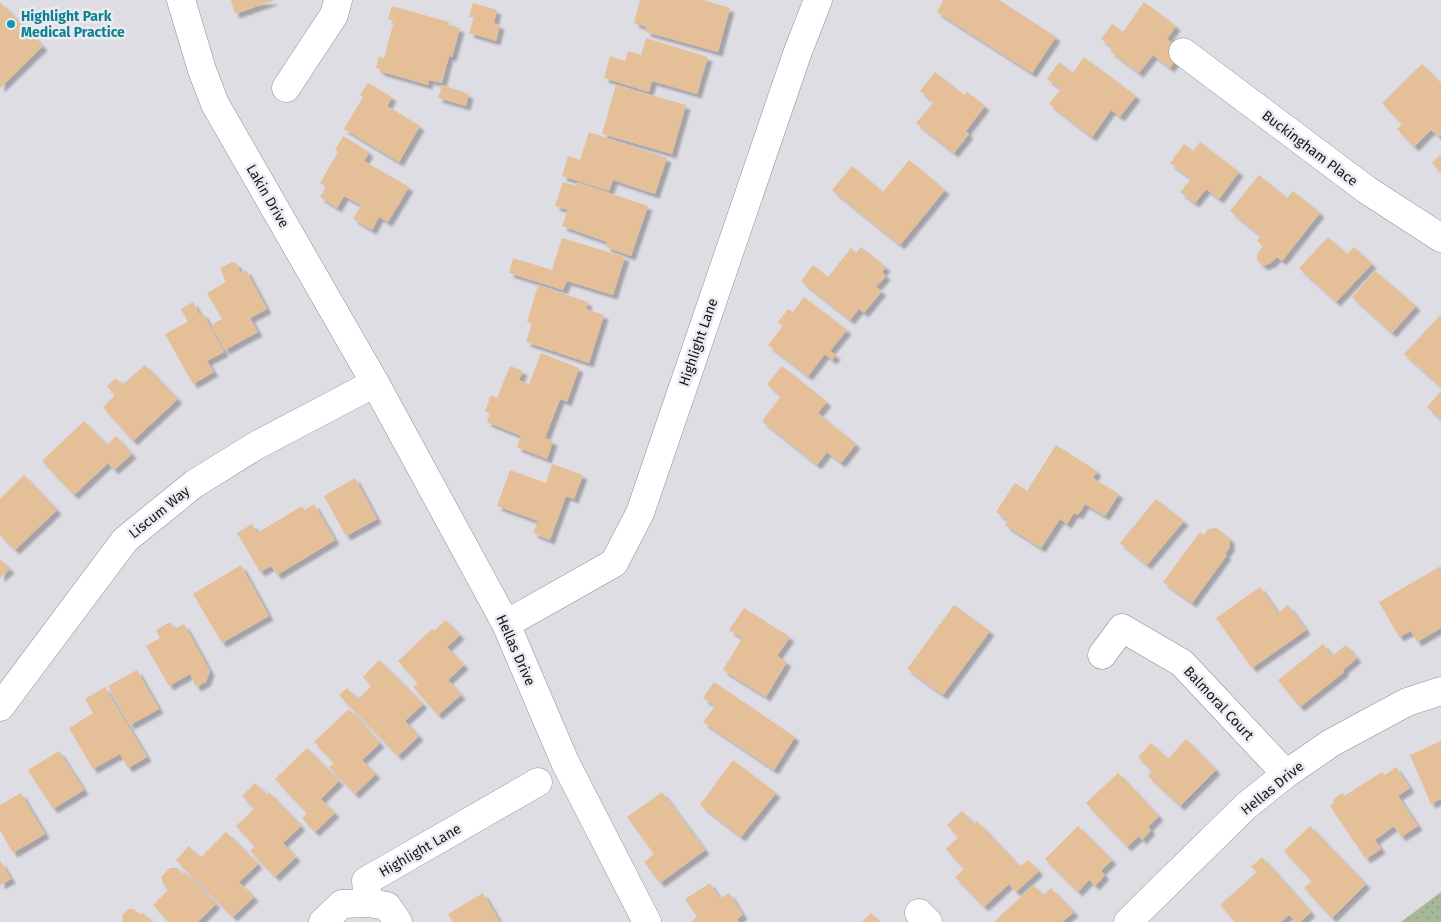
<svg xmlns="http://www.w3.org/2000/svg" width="1441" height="922" viewBox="0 0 1441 922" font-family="'Fira Sans',sans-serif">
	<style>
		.grass { fill: url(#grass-dots) }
		.building { fill: #e4bf98; filter: url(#shadow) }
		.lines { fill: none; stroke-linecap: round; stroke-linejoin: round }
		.minor-casing { stroke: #918e95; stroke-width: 29 }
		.minor { stroke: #fff; stroke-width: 28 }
		.culture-dot { fill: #0f9aa8; stroke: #eceaf1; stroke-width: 2 }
		.labels { text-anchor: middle; stroke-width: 5; stroke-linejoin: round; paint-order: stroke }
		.culture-label { font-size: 14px; font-weight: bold; fill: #0d838f; stroke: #eceaf1; text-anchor: start }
		.street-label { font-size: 14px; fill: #151416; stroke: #eceaf1 }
	</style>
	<defs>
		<pattern id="grass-dots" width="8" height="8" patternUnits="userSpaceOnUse" patternTransform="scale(1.25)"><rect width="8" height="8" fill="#a6b896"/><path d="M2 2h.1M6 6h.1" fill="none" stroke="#8e9d81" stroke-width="1.8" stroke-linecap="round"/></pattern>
		<filter id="shadow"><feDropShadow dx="4.5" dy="4.5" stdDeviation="1" flood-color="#0004"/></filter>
	</defs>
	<rect width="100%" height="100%" fill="#dfdde4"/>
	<path class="grass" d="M1441,892V922H1401Z"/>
	<path class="building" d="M231,0H275L235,14Z
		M640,0H703L730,8L718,52L646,32L647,27L634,23Z
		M943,0H999L1056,37L1032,73L937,12Z
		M0,2L43,46L0,88Z
		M1144,2L1176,26L1167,39L1182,51L1170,68L1153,55L1139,73L1110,51L1113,48L1101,39L1112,24L1123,32Z
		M473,3L497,10L494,23L500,25L496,41L469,33L474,17H469Z
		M392,6L449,22L448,25L460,28L452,57L449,56L442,83L429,80L428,85L379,71L380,69L376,68L379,57L384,58L394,21L388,19Z
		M646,38L708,57L697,94L652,81L649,92L604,78L610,56L625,61L628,51L641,55Z
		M1084,57L1136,96L1120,117L1111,110L1092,137L1049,104L1061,89L1047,79L1059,62L1073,73Z
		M1422,64L1441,84V135L1439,137L1431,130L1414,147L1397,129L1402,124L1382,103Z
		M935,72L964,95L967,92L985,106L966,131L969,134L954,153L916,123L934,102L920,91Z
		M368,83L392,97L387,106L420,126L399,162L344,129L363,97L360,95Z
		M442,85L469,94L466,106L438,98Z
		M616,85L686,105L672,154L602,134Z
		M589,132L667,158L655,194L613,180L609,191L562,176L568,156L580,160Z
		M343,136L369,152L364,161L409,187L388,222L379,217L372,230L353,219L361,205L344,196L337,208L320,197L326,187L320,183L338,152L335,150Z
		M1200,142L1239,172L1219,199L1206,189L1195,203L1180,192L1191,179L1170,163L1184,144L1193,151Z
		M1441,154V173L1432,163Z
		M909,160L945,190L900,245L832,190L852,166L883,192Z
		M1259,175L1287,198L1293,191L1320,213L1282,261L1277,257L1271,263L1263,266L1257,260V254L1263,246L1257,241L1261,236L1230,211Z
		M563,182L576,186L577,182L648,206L631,256L606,247L607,242L562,226L568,210L555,206Z
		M1328,237L1347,254L1354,247L1372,264L1336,302L1299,268Z
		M562,238L625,257L613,295L567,281L563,290L509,273L513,258L552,270Z
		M861,247L886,267L882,272L886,276L876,287L882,291L864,313L859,309L850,320L801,281L813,265L828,277L851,248L856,253Z
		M232,262L236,263L241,273L246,270L267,309L250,318L258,332L225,350L211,325L222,319L207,293L226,282L221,271V268Z
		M1375,271L1416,306L1392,333L1352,297Z
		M538,285L588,302L586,309L604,315L589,363L526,342L532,323L527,322Z
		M804,297L847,330L830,351L836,355L832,360L825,354L808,376L768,345L783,326L778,322L788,309L793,312Z
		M193,302L200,315L203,313L224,352L207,361L214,372L193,384L165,334L188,322L181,309Z
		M1441,314V387L1404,354Z
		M541,353L579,368L567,402L560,399L545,438L553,441L547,459L517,447L521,436L487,422L490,413L485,411L491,395L497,398L510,366L523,371L519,380L529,384Z
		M145,365L178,399L133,441L103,407L115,395L107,386L116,378L122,385Z
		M782,366L827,402L818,413L856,444L841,463L827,452L817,465L762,421L781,396L767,384Z
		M1441,391V418L1440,419L1427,407Z
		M84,421L107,445L116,436L132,454L114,470L108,463L74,495L42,461Z
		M1056,445L1097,471L1093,478L1119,494L1105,516L1085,504L1078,515L1074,513L1067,524L1060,519L1041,548L1005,525L1008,520L996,512L1015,483L1027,491Z
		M552,464L583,475L574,499L566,496L550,540L533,533L538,521L497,506L510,470L546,483Z
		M24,475L57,510L15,550L0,535V499Z
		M355,478L377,519L346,536L324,496Z
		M1156,499L1184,521L1147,565L1120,543Z
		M314,504L335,540L277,575L271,566L260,572L237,533L252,524L257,533L302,506L304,510Z
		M1217,528L1230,539V547L1225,554L1227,555L1192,603L1163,582L1200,532L1204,535L1208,529Z
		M0,559L10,569L0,578Z
		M241,565L269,616L222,643L193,594Z
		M1441,566V628L1417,642L1411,631L1399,637L1379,602Z
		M1260,587L1278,613L1288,605L1306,630L1252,668L1216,618Z
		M954,605L990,631L943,695L907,669Z
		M744,608L790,637L777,656L787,662L766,697L723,670L742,638L729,630Z
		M446,620L460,635L447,647L464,665L448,680L461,695L438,715L413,687L418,683L398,661L432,629L434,631Z
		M170,622L174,629L184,624L210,671L206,682L196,687L190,674L169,686L146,646L160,638L156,630Z
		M1323,644L1332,656L1346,645L1357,658L1343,670L1344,672L1300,707L1278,680Z
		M379,660L423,704L405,721L419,736L398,756L339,695L347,688L358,699L371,686L363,677Z
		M137,670L159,709L130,725L108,686Z
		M714,682L795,737L774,770L703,722L715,706L703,698Z
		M105,687L147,757L128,768L120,754L93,769L69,728L93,713L85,699Z
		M349,709L380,743L362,760L376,774L355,794L329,767L334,763L314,742Z
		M1186,739L1216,770L1180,806L1148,776L1152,771L1138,757L1151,743L1168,759Z
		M1441,741V799L1431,804L1410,755Z
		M307,748L339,781L321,799L335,813L315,832L302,818L307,813L275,779Z
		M59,751L84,790L53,809L28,770Z
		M733,760L776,793L741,837L700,805Z
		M1396,767L1410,788L1398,796L1418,826L1401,837L1394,826L1375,840L1381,849L1366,859L1330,806L1334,803L1333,800L1342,793L1344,796L1382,772L1385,775Z
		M1118,773L1159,816L1148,827L1151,830L1142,840L1139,836L1127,847L1086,803Z
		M255,783L267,795L269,792L301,826L283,843L296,857L275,877L250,851L255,846L236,826L254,809L242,796Z
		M662,792L705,850L660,883L644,862L654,854L627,817Z
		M21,793L45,834L13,853L0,830V805Z
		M962,811L974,824L977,821L1020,867L1028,860L1039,871L1016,892L1009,884L984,907L955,877L964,869L946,849L958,837L947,825Z
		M1078,826L1112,860L1101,871L1105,875L1095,886L1089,880L1078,892L1045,859Z
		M1310,826L1366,884L1332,918L1304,888L1312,881L1284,851Z
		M226,832L258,864L239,882L254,897L233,917L176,860L189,846L200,858Z
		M1262,857L1311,912L1300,922H1296L1289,915L1281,922H1236L1220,905L1257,872L1251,867Z
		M0,860L11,879L0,885Z
		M170,868H177L183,874L185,872L216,904L198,922H169L153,905L168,890L164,886L161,877Z
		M710,883L720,899L729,893L743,915L737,919L739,922H693L692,921L697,917L685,899Z
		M1033,885L1043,895L1051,888L1074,912L1062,922H994Z
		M483,893L500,922H453L448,914Z
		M128,909H134L139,914L143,913L152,922H123L122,916Z
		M871,913L879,922H862Z"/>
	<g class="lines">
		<g class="minor-casing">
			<path id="minor" d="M181,0L202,70L215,104L375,383L506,624L565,762L647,922
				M1183,52L1367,190L1441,238
				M286,88L334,15L338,0
				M506,624L614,563L640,513L797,54L818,0
				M1102,655L1122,628L1182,663L1286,774
				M0,707L125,540L194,484L257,445L375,383
				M368,903L387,906L398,922
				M919,913L928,922
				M323,922L342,904L368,903L366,881L538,782
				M1128,922L1246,806L1286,774L1331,743L1407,702L1441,691"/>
		</g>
		<use href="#minor" class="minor"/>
	</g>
	<circle class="culture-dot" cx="11" cy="24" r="5"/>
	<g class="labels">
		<g class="culture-label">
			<text x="21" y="21">Highlight Park<tspan x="21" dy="16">Medical Practice</tspan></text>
		</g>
		<g class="street-label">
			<text transform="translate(1310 148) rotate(37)" y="5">Buckingham Place</text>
			<text transform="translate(268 196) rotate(60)" y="5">Lakin Drive</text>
			<text transform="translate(698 342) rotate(-71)" y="5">Highlight Lane</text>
			<text transform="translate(159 512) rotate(-39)" y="5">Liscum Way</text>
			<text transform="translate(516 650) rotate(66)" y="5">Hellas Drive</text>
			<text transform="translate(1219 703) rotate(47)" y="5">Balmoral Court</text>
			<text transform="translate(1272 788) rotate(-39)" y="5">Hellas Drive</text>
			<text transform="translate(420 850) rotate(-30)" y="5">Highlight Lane</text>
		</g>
	</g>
</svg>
